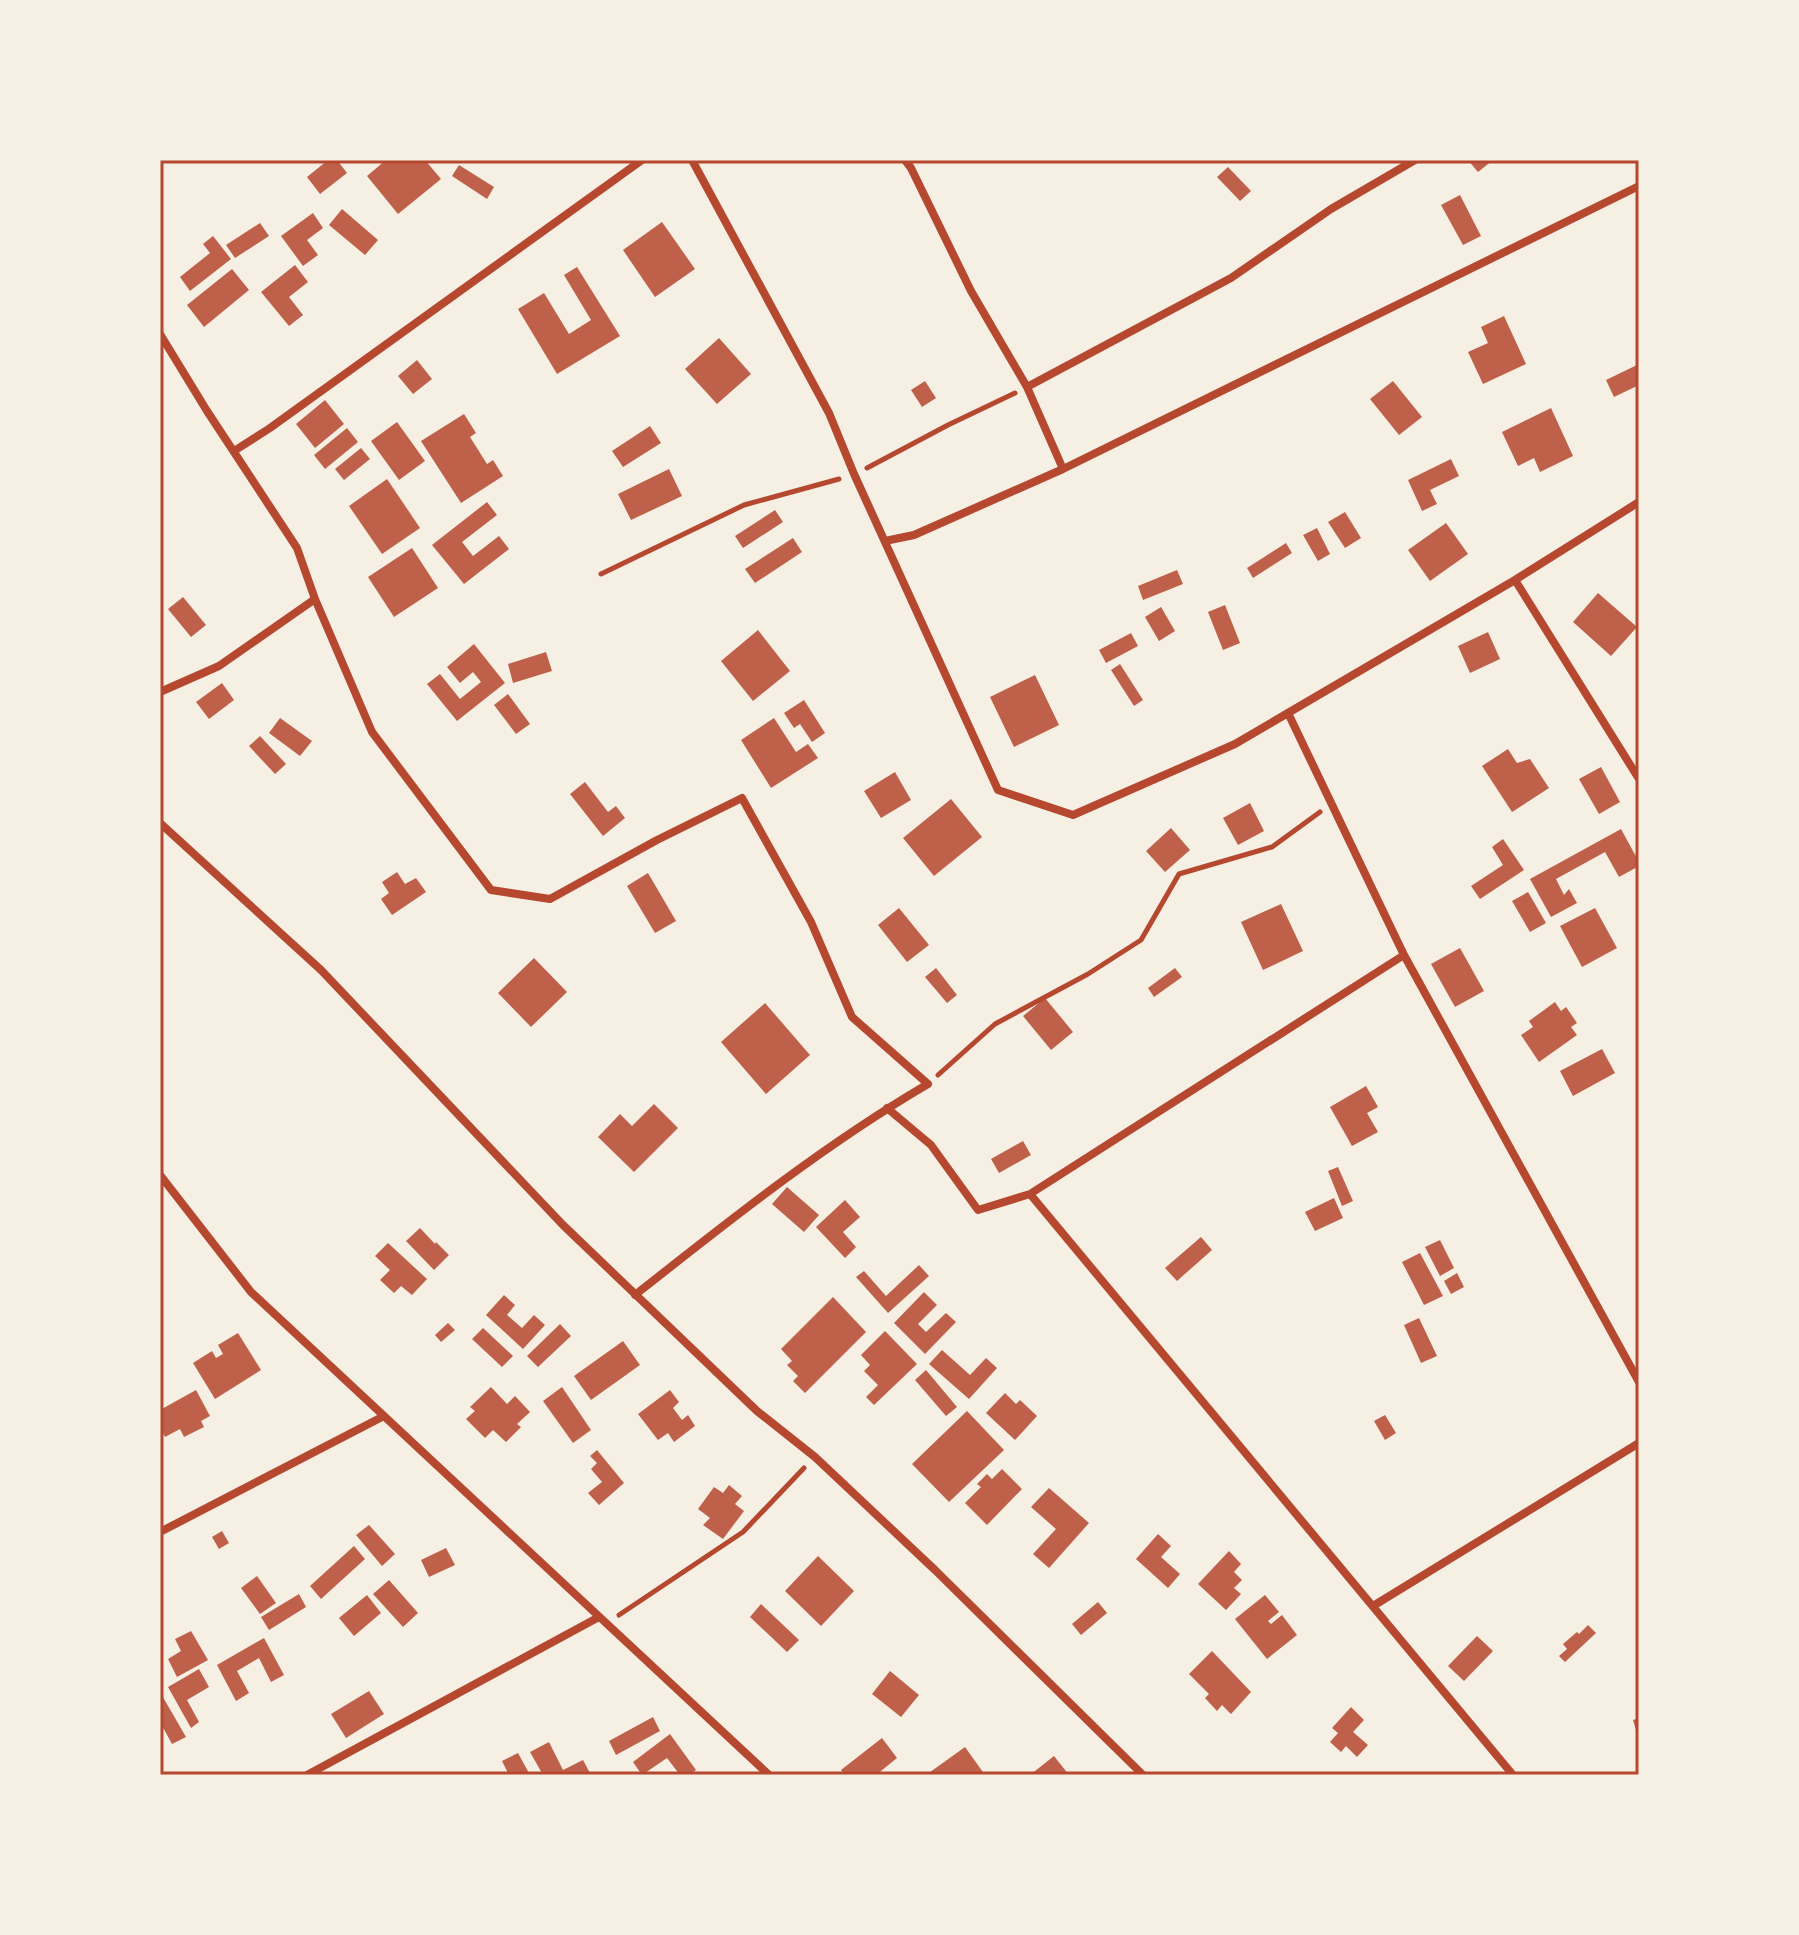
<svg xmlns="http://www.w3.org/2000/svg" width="1799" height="1935" viewBox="0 0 1799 1935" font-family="'Source Sans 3',sans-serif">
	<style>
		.building { fill: #bf614a }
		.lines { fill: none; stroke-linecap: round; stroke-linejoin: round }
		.path { stroke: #b5482f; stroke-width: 5 }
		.minor { stroke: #b5482f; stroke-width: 8 }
		.neatline { fill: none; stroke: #b5482f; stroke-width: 3 }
	</style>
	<rect width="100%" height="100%" fill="#f6efe4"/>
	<path class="building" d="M328,160H337L347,173L320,194L307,177Z
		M386,160H425L441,179L398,214L367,176Z
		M1468,160H1493L1478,172Z
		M459,165L494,187L487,199L452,176Z
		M1228,167L1251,191L1240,201L1217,177Z
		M1460,195L1481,236L1463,245L1441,205Z
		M342,209L378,240L365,255L329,225Z
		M313,213L323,228L307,240L318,255L303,266L281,236Z
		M662,222L695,269L655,297L623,250Z
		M260,223L269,236L235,258L226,245Z
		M213,236L231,259L190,291L180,277L210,253L203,244Z
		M295,265L308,282L289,297L303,315L289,326L261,292Z
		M577,267L620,336L557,374L518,309L544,293L569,334L591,320L564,275Z
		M232,269L249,290L204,327L187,305Z
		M1504,316L1526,364L1483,384L1468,352L1488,343L1481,327Z
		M719,338L751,374L717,404L685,369Z
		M417,360L432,379L413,394L398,376Z
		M1639,364V385L1614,397L1606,380Z
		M925,381L936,398L922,407L911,390Z
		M1393,381L1422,417L1399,435L1370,399Z
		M325,400L344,424L315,448L296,424Z
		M1551,408L1573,456L1540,472L1534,458L1518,466L1502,432Z
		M464,414L476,433L470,437L487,464L493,460L503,476L461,503L421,441Z
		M397,422L425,461L399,480L371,441Z
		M650,426L661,443L623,467L612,451Z
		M347,428L358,442L325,469L314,455Z
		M361,448L370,459L344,480L335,469Z
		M1451,459L1459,476L1430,490L1437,504L1422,511L1408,480Z
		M669,469L682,496L631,520L618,494Z
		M387,479L420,528L382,554L349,506Z
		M487,502L497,515L462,542L473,556L499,536L509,549L464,584L432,545Z
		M775,510L783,522L743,548L735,536Z
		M1345,512L1361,538L1345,548L1328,522Z
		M1446,523L1468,554L1430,581L1408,550Z
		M1317,528L1330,554L1318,561L1303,535Z
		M793,538L802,552L755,583L745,569Z
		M1286,543L1292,553L1253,578L1247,568Z
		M412,548L438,588L394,617L368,577Z
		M1177,570L1183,584L1143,600L1138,586Z
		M1598,593L1637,627L1611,656L1573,622Z
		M183,597L206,625L191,637L168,609Z
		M1225,605L1240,643L1223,650L1208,612Z
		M1161,607L1175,631L1159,641L1145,617Z
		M758,630L790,671L753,701L721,661Z
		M1488,632L1500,659L1470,673L1458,646Z
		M1131,633L1138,646L1106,663L1099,650Z
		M474,644L505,683L457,721L427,684L440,674L460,699L481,682L473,672L460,683L447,667Z
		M546,652L552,671L513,683L508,664Z
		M1120,664L1143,700L1134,706L1111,670Z
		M1035,675L1059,725L1014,747L990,697Z
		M222,683L234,700L209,719L196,702Z
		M508,694L530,724L516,734L494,705Z
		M804,700L825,733L812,742L800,724L794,728L784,713Z
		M280,718L312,741L300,756L269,733Z
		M774,718L796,752L808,744L818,758L771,788L741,740Z
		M260,736L286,764L275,774L249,746Z
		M1508,749L1517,763L1530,759L1549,788L1512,812L1482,766Z
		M1601,767L1620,802L1599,814L1579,779Z
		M895,772L911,800L881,818L864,791Z
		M585,782L608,812L616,806L625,818L603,836L570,794Z
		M951,799L982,837L934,876L903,838Z
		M1250,803L1264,831L1238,845L1223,818Z
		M1171,828L1190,850L1165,872L1146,851Z
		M1621,829L1639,862V866L1619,877L1605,852L1556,879L1564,895L1569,889L1577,903L1551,917L1530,879Z
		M1503,839L1524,870L1480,899L1471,886L1503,865L1492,847Z
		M397,872L405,884L416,878L426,892L392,915L381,899L389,893L382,882Z
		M648,873L676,921L655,933L627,886Z
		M1528,892L1546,923L1530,932L1512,901Z
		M1281,904L1303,951L1263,970L1241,922Z
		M899,908L929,945L907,962L878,925Z
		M1595,908L1617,948L1582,967L1560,926Z
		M1460,948L1484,991L1455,1007L1431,964Z
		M534,958L567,992L531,1027L498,993Z
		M936,968L957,995L947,1003L925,977Z
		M1175,968L1182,977L1154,997L1148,988Z
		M1045,998L1073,1032L1051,1050L1023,1016Z
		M1555,1002L1561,1011L1566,1007L1577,1023L1571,1027L1577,1035L1539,1062L1521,1035L1533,1027L1529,1021Z
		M765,1003L810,1055L766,1094L721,1042Z
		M1602,1049L1615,1073L1573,1096L1560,1071Z
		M1366,1086L1378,1107L1367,1113L1378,1132L1352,1146L1330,1107Z
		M654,1104L678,1128L634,1172L598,1137L620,1114L632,1126Z
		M1023,1141L1031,1155L999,1173L991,1159Z
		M1338,1167L1353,1201L1342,1206L1328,1171Z
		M787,1187L819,1215L804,1232L772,1204Z
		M1334,1198L1343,1218L1315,1231L1305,1212Z
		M845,1200L860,1217L843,1232L856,1247L845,1258L816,1227Z
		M420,1228L435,1244L436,1242L449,1255L434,1270L406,1241Z
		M1201,1237L1212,1250L1177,1281L1165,1268Z
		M1440,1240L1454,1268L1440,1276L1425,1247Z
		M388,1243L427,1279L412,1295L401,1286L394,1293L380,1280L390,1270L375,1256Z
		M1420,1253L1443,1296L1424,1305L1402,1262Z
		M919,1265L929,1276L888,1313L856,1277L864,1271L886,1296Z
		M1457,1273L1464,1287L1451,1294L1444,1281Z
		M924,1292L937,1305L918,1324L926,1332L946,1313L956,1322L925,1354L894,1323Z
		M504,1295L515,1305L507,1315L522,1328L534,1315L545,1325L523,1349L486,1315Z
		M833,1297L866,1332L805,1393L793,1381L798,1376L787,1365L792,1361L781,1349Z
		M1419,1318L1437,1356L1421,1363L1404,1325Z
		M448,1323L455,1330L441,1342L435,1335Z
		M560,1324L571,1336L538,1367L527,1356Z
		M483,1328L513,1356L502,1367L472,1339Z
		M885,1331L917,1364L874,1405L866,1397L878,1385L864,1371L870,1365L861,1355Z
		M238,1333L261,1370L215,1399L193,1363L212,1351L216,1358L223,1354L218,1345Z
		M623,1341L640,1365L591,1400L574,1376Z
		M942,1350L970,1375L986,1358L997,1368L969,1399L929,1364Z
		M926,1370L957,1407L946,1416L915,1380Z
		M491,1387L507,1404L515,1396L530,1412L517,1424L521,1427L506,1442L493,1430L485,1438L466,1419L475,1411L470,1407Z
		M562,1387L591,1430L573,1443L543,1401Z
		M196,1390L210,1416L201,1421L204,1427L184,1437L180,1429L165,1437L160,1428V1410Z
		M670,1390L679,1402L673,1408L682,1420L688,1415L695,1426L674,1442L668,1433L658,1440L638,1414Z
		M1005,1393L1016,1404L1020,1400L1037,1416L1015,1440L986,1413Z
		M967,1411L1004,1450L949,1502L912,1464Z
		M1385,1415L1396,1433L1385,1440L1374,1421Z
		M597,1450L624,1483L599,1505L588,1493L602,1482L591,1469L597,1463L590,1456Z
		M1002,1469L1022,1489L987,1525L965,1503L981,1487L977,1484L987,1474L992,1479Z
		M729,1485L742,1496L735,1504L744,1511L723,1539L703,1525L710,1518L698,1509L714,1487L723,1493Z
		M1049,1488L1089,1523L1049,1568L1033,1554L1056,1529L1031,1507Z
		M369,1525L395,1554L382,1566L356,1535Z
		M222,1531L229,1543L219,1549L212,1537Z
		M1158,1534L1171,1546L1161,1557L1180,1574L1168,1588L1136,1559Z
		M354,1546L365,1559L321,1599L310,1586Z
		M446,1548L455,1565L429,1577L421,1560Z
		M1229,1551L1241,1564L1234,1572L1242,1580L1234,1588L1241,1594L1226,1610L1198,1584Z
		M818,1556L854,1591L821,1626L785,1591Z
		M257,1576L276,1603L260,1614L241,1588Z
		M389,1580L418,1613L403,1627L373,1594Z
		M299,1594L306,1607L269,1630L261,1617Z
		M367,1595L381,1613L354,1636L339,1618Z
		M1265,1595L1279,1612L1268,1621L1271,1624L1282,1615L1297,1635L1267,1659L1235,1619Z
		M1098,1602L1107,1613L1081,1635L1072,1624Z
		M761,1604L799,1640L787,1652L750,1617Z
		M1588,1625L1596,1633L1565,1662L1559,1656L1567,1649L1563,1644L1577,1632L1579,1634Z
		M191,1631L208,1660L177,1677L168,1659L181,1651L175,1639Z
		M1477,1636L1493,1651L1464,1681L1448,1666Z
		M264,1638L284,1675L271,1682L259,1658L237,1671L249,1693L236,1701L217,1665Z
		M1212,1651L1251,1692L1231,1714L1222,1705L1217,1711L1205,1698L1209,1694L1189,1674Z
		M199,1669L209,1687L187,1700L199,1722L191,1728L168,1687Z
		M890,1671L919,1695L901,1717L872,1694Z
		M369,1691L384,1714L346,1738L331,1714Z
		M160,1692L186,1737L172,1744L160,1722Z
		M1351,1707L1364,1720L1353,1732L1368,1745L1357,1757L1346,1746L1341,1752L1330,1742L1338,1733L1332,1728Z
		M653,1717L660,1731L616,1755L609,1741Z
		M1639,1718V1733H1637L1633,1720Z
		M670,1734L696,1770L689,1775H680L667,1758L642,1775L633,1762Z
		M882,1738L897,1758L876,1775H845L841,1770Z
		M549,1742L563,1770L583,1760L591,1775H543L530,1752Z
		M965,1747L985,1775H926Z
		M518,1753L530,1775H509L502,1761Z
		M1054,1756L1069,1775H1030Z"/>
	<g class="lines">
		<path class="path" d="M867,468L948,425L1015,393
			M601,574L744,505L839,479
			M938,1075L995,1024L1088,974L1141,940L1179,874L1272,847L1320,812
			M619,1615L743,1532L804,1468"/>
		<path class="minor" d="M692,160L829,413L854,474L998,790L1073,815L1235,744L1515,580L1639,502
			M905,160L911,168L971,291L1027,387L1063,469
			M160,334L207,411L297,548L315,599L219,666L160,692
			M1027,387L1231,278L1331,209L1415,160
			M234,451L270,428L642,160
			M885,541L914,535L1063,469L1639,186
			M1515,580L1639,779
			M315,599L372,732L491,890L550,899L657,840L742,798L811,922L852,1017L928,1084C824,1145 730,1220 635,1295
			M1288,713L1404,955L1639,1382
			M160,823L321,970L563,1225L757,1411L815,1457L935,1570L1143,1775
			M1404,955L1030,1194L1513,1775
			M887,1108L931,1145L978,1210L1030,1194
			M160,1175L251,1292L769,1775
			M160,1532L384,1416
			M1373,1606L1639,1443
			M307,1775L599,1617"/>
	</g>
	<rect width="1799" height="1935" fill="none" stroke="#f6efe4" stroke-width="324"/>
	<rect x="162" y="162" width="1475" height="1611" class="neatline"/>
</svg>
